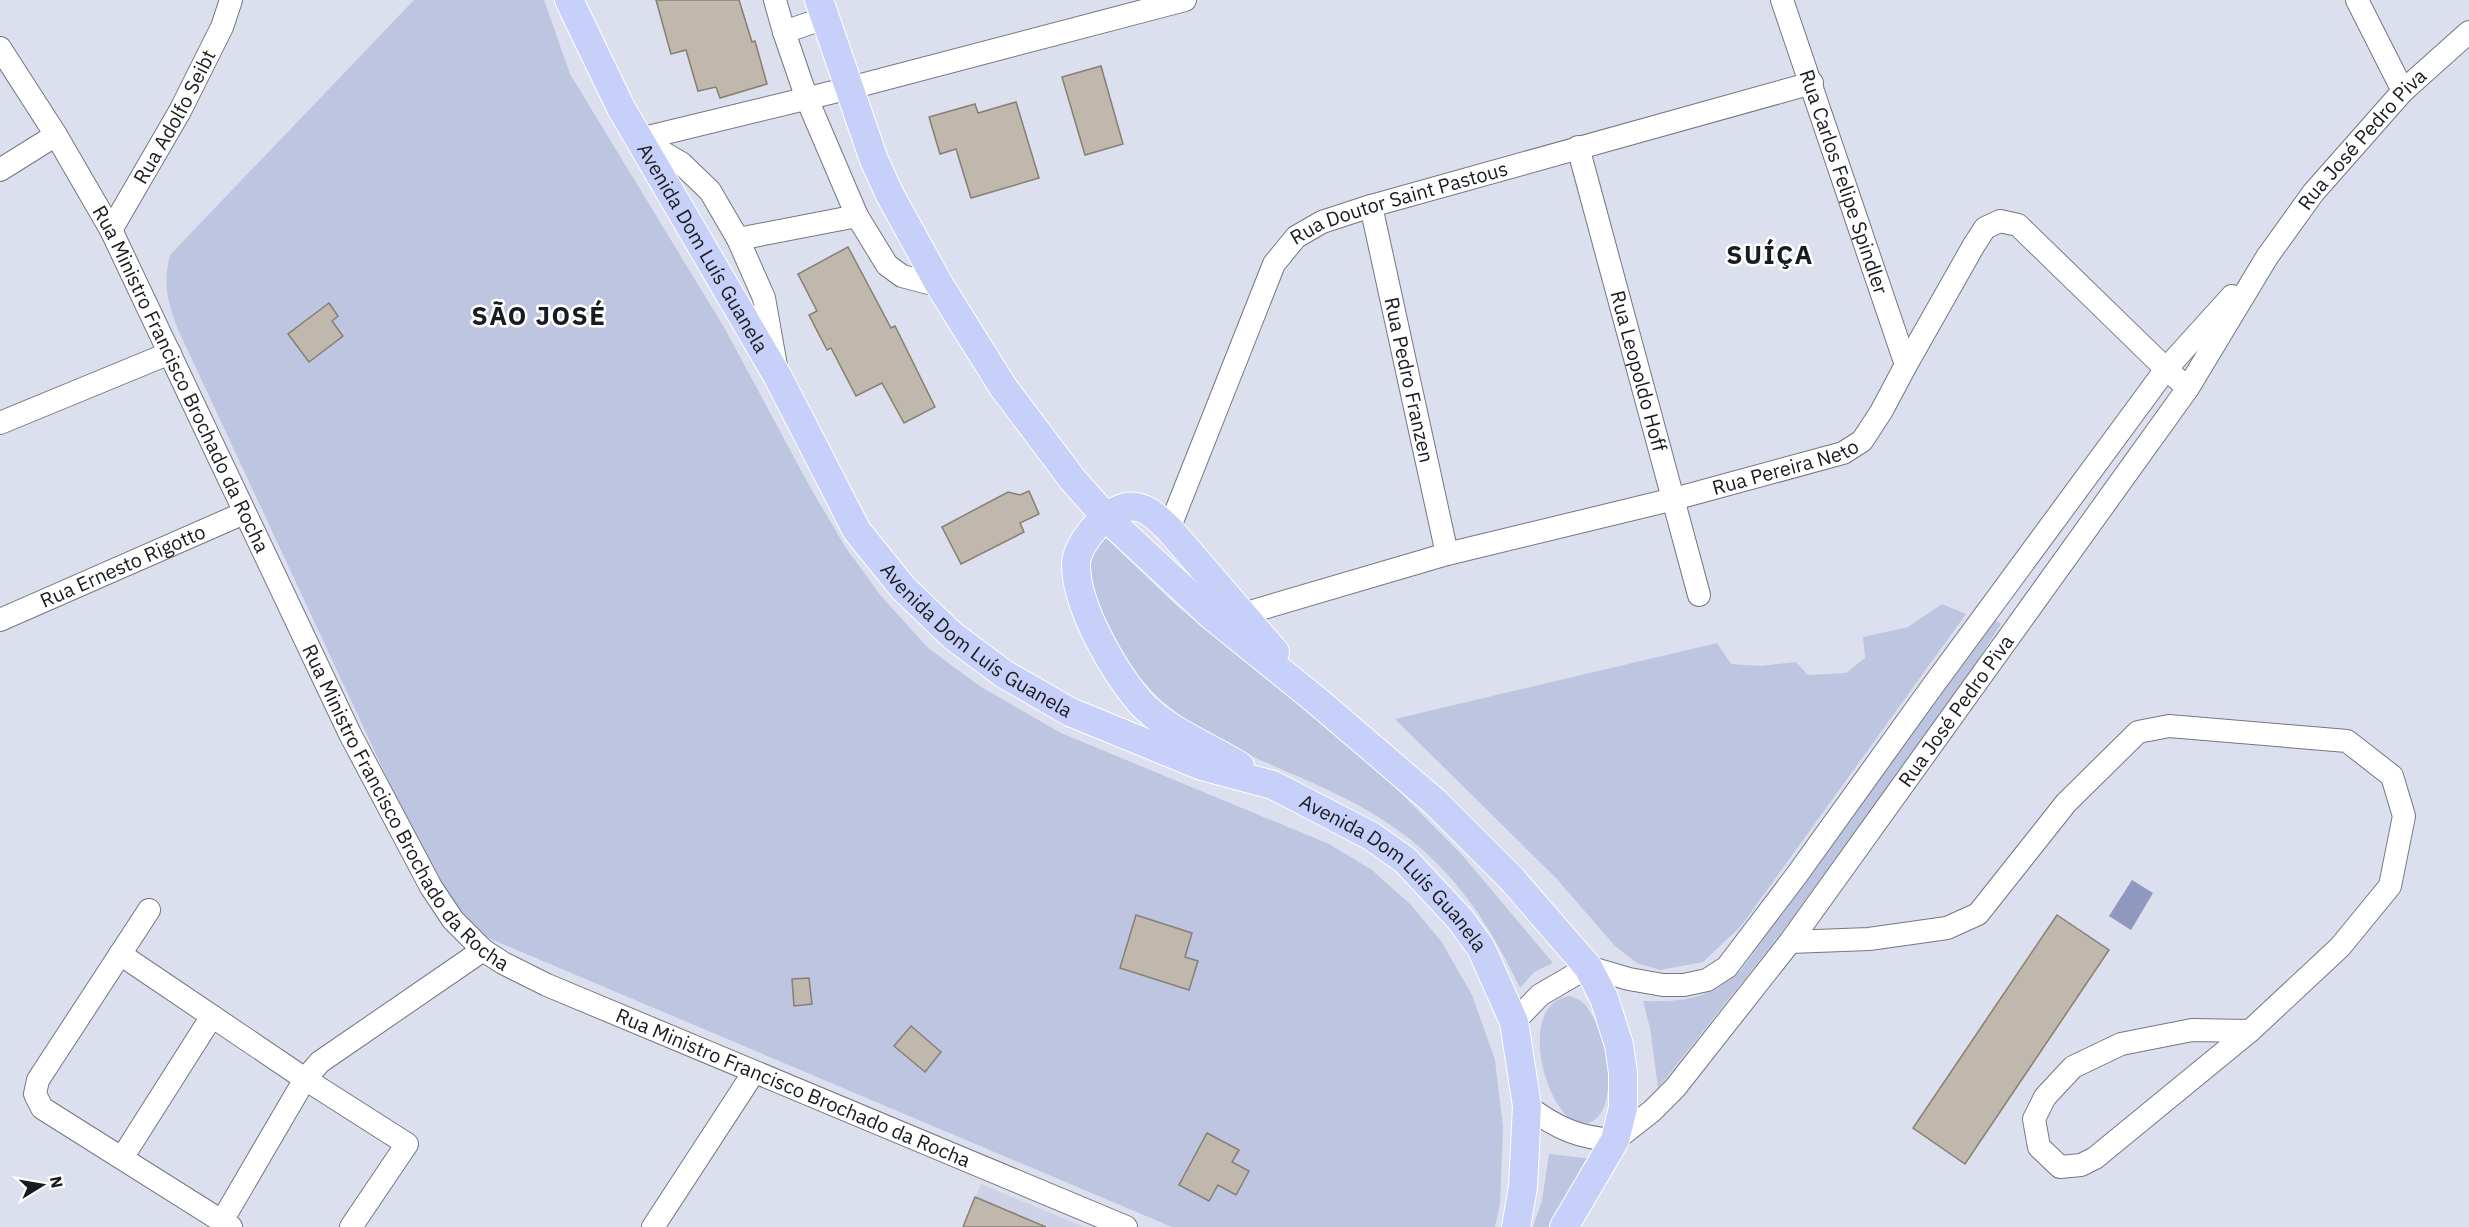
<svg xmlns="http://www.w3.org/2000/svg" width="2469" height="1227" font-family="'IBM Plex Sans',sans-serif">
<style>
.built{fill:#cdd2e6}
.green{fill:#bec5e1}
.water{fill:#8f98bf}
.building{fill:#c0b8ac;stroke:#867f74;stroke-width:1.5}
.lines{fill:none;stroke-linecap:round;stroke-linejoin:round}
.minor-casing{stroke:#747783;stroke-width:24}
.major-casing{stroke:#fff;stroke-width:30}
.minor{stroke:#fff;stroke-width:22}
.major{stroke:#c7d0f9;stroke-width:28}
.labels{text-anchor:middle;stroke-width:5;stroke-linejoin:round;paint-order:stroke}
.street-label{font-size:20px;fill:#1a1b20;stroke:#fff}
.district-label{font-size:26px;font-weight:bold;letter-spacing:1.5px;fill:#1a1b20;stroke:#fff}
</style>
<rect width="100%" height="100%" fill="#dcdfed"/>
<path class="built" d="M 981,1184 L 1084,1227 L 964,1227 Z"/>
<path class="green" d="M 414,0 L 544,0 L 570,74 L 725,329 L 811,489 L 846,548 L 881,596 L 928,648 L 981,687 L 1061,733 L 1329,844 L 1372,870 L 1411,905 L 1441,941 L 1472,995 L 1495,1060 L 1503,1127 L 1500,1204 L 1495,1227 L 1172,1227 L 486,937 L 457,918 L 444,900 L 176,325 C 167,298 163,283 170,255 Z
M 1103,535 L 1178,607 L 1284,692 L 1393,785 L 1463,856 L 1553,963 L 1534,972 L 1520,988 C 1493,931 1461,880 1411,840 C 1303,753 1163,762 1104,616 C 1097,599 1087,577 1090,559 C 1091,551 1099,542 1103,535 Z
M 1942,604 L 1966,614 L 1741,926 L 1703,962 L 1660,970 L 1637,963 L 1615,946 L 1556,878 L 1395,719 L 1717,643 L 1731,664 L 1761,666 L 1796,662 L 1808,675 L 1846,673 L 1865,658 L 1863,637 L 1908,627 Z
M 1994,619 L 2001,624 L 1962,685 L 1782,932 L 1658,1088 L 1650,1028 L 1643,1001 C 1685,1002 1710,999 1742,969 Z
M 1570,996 C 1574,998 1579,999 1582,1002 C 1604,1021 1618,1091 1600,1114 C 1561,1165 1504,1004 1570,996 Z
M 1549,1154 L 1593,1159 L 1551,1227 L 1533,1227 L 1542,1201 Z"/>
<path class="water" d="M 2132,880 L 2153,893 L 2131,930 L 2109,916 Z"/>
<path class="building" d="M 656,0 L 739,0 L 752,42 L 755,41 L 767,84 L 720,98 L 716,87 L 698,91 L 686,50 L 671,54 Z
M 1101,66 L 1123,144 L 1085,155 L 1062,77 Z
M 1016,102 L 1039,178 L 971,198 L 956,149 L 940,154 L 929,117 L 975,104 L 978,113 Z
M 848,247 L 891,328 L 895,326 L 935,407 L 904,423 L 882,383 L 856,396 L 831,348 L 827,350 L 809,315 L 817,311 L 798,274 Z
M 329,303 L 338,316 L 332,321 L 343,336 L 309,362 L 288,334 Z
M 1029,491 L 1039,514 L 1020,523 L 1024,532 L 961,564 L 942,527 L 1008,492 L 1020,495 Z
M 1136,915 L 1192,933 L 1185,957 L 1198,961 L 1189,990 L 1120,968 Z
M 2057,915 L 2109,950 L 1965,1164 L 1913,1128 Z
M 809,978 L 812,1004 L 794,1006 L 792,979 Z
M 911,1026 L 941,1052 L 925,1072 L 894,1046 Z
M 1207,1133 L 1239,1150 L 1232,1162 L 1249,1171 L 1236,1195 L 1218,1185 L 1209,1201 L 1179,1185 Z
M 975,1197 L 1046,1227 L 963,1227 Z"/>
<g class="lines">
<defs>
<g id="minor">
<path d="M 775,0 L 784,32"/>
<path id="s1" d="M 1782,0 L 1906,365"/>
<path d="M 2357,0 L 2403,91"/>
<path d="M 825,18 L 784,32 L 807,99 L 857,216 L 887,265 L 902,276 L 940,286"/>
<path id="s2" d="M 0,48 L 56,135 L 111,230 L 350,734 L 431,887 L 453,920 L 483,950 L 503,963 L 547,985 L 1126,1227"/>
<path d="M 640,139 L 850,88 L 1185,0"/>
<path d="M 640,139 L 681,163 L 710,191 L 738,239 L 764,298 L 776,366"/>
<path id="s3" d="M 1578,147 L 1699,595"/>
<path d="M 0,170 L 56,135"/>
<path id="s4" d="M 1371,206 L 1447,554"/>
<path id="s5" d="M 111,230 L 180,111 L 222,27 L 231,0"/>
<path d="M 738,239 L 857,216"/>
<path d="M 0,423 L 170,353"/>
<path id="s6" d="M 1169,529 L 1274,264 L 1296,237 L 1322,222 L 1371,206 L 1812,83"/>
<path id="s7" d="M 1243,614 L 1447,554 L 1674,499 L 1843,453 L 1862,441 L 1881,412 L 1906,365 L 1974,245 L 1985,228 L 2000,221 L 2018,225 L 2166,369 L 2188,388"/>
<path id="s8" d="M 0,620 L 244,513"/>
<path d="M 149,910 L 38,1080 L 35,1094 L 42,1108 L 231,1227"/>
<path d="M 1790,942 L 1869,939 L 1947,928 L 1978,914 L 2066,803 L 2138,732 L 2169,726 L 2347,741 L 2392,776 L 2404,816 L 2390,886 L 2340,947 L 2250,1031 L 2095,1158 L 2081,1165 L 2060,1167 L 2039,1147 L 2034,1119 L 2045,1097 L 2073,1067 L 2121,1044 L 2192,1030 L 2250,1031"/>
<path d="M 120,954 L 305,1079 L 407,1144 L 351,1227"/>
<path d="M 1514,1022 L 1540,995 L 1588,967 L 1629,979 L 1663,985 L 1684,985 L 1707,980 L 1727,967 L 1796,876 L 1929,691 L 2166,369 L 2232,296"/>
<path id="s9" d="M 1527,1106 C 1557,1128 1578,1138 1615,1140 L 1652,1111 L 1675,1088 L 1790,942 L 2188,388 L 2267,257 L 2313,193 L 2403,91 L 2469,32"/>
<path d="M 122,1158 L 212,1016"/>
<path d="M 222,1221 L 305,1079 L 320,1062 L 483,950"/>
<path d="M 653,1227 L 754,1072"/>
</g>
<g id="major">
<path id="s10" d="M 569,0 L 621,108 L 778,377 L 857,531 L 903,588 L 953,636 L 1004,674 L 1070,712 L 1202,766 L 1273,785 L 1371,836 L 1405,860 L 1460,919 L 1481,948 L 1514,1022 L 1527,1106 L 1523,1187 L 1516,1227"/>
<path d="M 819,0 L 874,160 L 890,195 L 940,286 L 1003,387 L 1073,480 L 1106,517 L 1211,615 L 1316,700 L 1435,802 L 1511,878 L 1588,967 L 1604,998 L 1619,1045 L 1623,1073 L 1623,1108 L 1615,1140 L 1564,1227"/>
<path d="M 1240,766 C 1209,747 1164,729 1140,702 C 1113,670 1077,608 1076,566 C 1075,543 1111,502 1136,507 C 1150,509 1159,520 1169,529 L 1275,652"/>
</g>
</defs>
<use href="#minor" class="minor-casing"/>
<use href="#major" class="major-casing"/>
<use href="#minor" class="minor"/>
<use href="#major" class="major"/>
</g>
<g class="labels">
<g class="street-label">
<text dy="7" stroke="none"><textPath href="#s5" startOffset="130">Rua Adolfo Seibt</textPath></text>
<text dy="7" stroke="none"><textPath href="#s9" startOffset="1348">Rua José Pedro Piva</textPath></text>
<text dy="7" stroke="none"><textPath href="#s1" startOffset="192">Rua Carlos Felipe Spindler</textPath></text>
<text dy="7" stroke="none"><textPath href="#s6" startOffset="429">Rua Doutor Saint Pastous</textPath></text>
<text dy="7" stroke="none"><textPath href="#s10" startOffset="282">Avenida Dom Luís Guanela</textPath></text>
<text dy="7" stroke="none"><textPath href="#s3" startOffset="232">Rua Leopoldo Hoff</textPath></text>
<text dy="7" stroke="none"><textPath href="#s2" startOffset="378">Rua Ministro Francisco Brochado da Rocha</textPath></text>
<text dy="7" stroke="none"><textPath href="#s4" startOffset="178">Rua Pedro Franzen</textPath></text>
<text dy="7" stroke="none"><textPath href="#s7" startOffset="562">Rua Pereira Neto</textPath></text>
<text dy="7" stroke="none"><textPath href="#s8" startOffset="134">Rua Ernesto Rigotto</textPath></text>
<text dy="7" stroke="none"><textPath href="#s10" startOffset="768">Avenida Dom Luís Guanela</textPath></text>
<text dy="7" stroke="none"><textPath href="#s9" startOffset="646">Rua José Pedro Piva</textPath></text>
<text dy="7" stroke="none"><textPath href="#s2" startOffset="864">Rua Ministro Francisco Brochado da Rocha</textPath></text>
<text dy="7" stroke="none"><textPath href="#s10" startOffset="1254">Avenida Dom Luís Guanela</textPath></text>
<text dy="7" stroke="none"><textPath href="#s2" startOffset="1366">Rua Ministro Francisco Brochado da Rocha</textPath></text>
</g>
<g class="district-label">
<text x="1770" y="264">SUÍÇA</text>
<text x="539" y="325">SÃO JOSÉ</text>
</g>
</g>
<g transform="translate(42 1185) rotate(79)" stroke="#ffffff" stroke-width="4.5" paint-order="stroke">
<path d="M0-4.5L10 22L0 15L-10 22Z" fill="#1a1b20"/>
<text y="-9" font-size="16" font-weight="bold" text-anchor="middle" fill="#1a1b20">N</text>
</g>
</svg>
